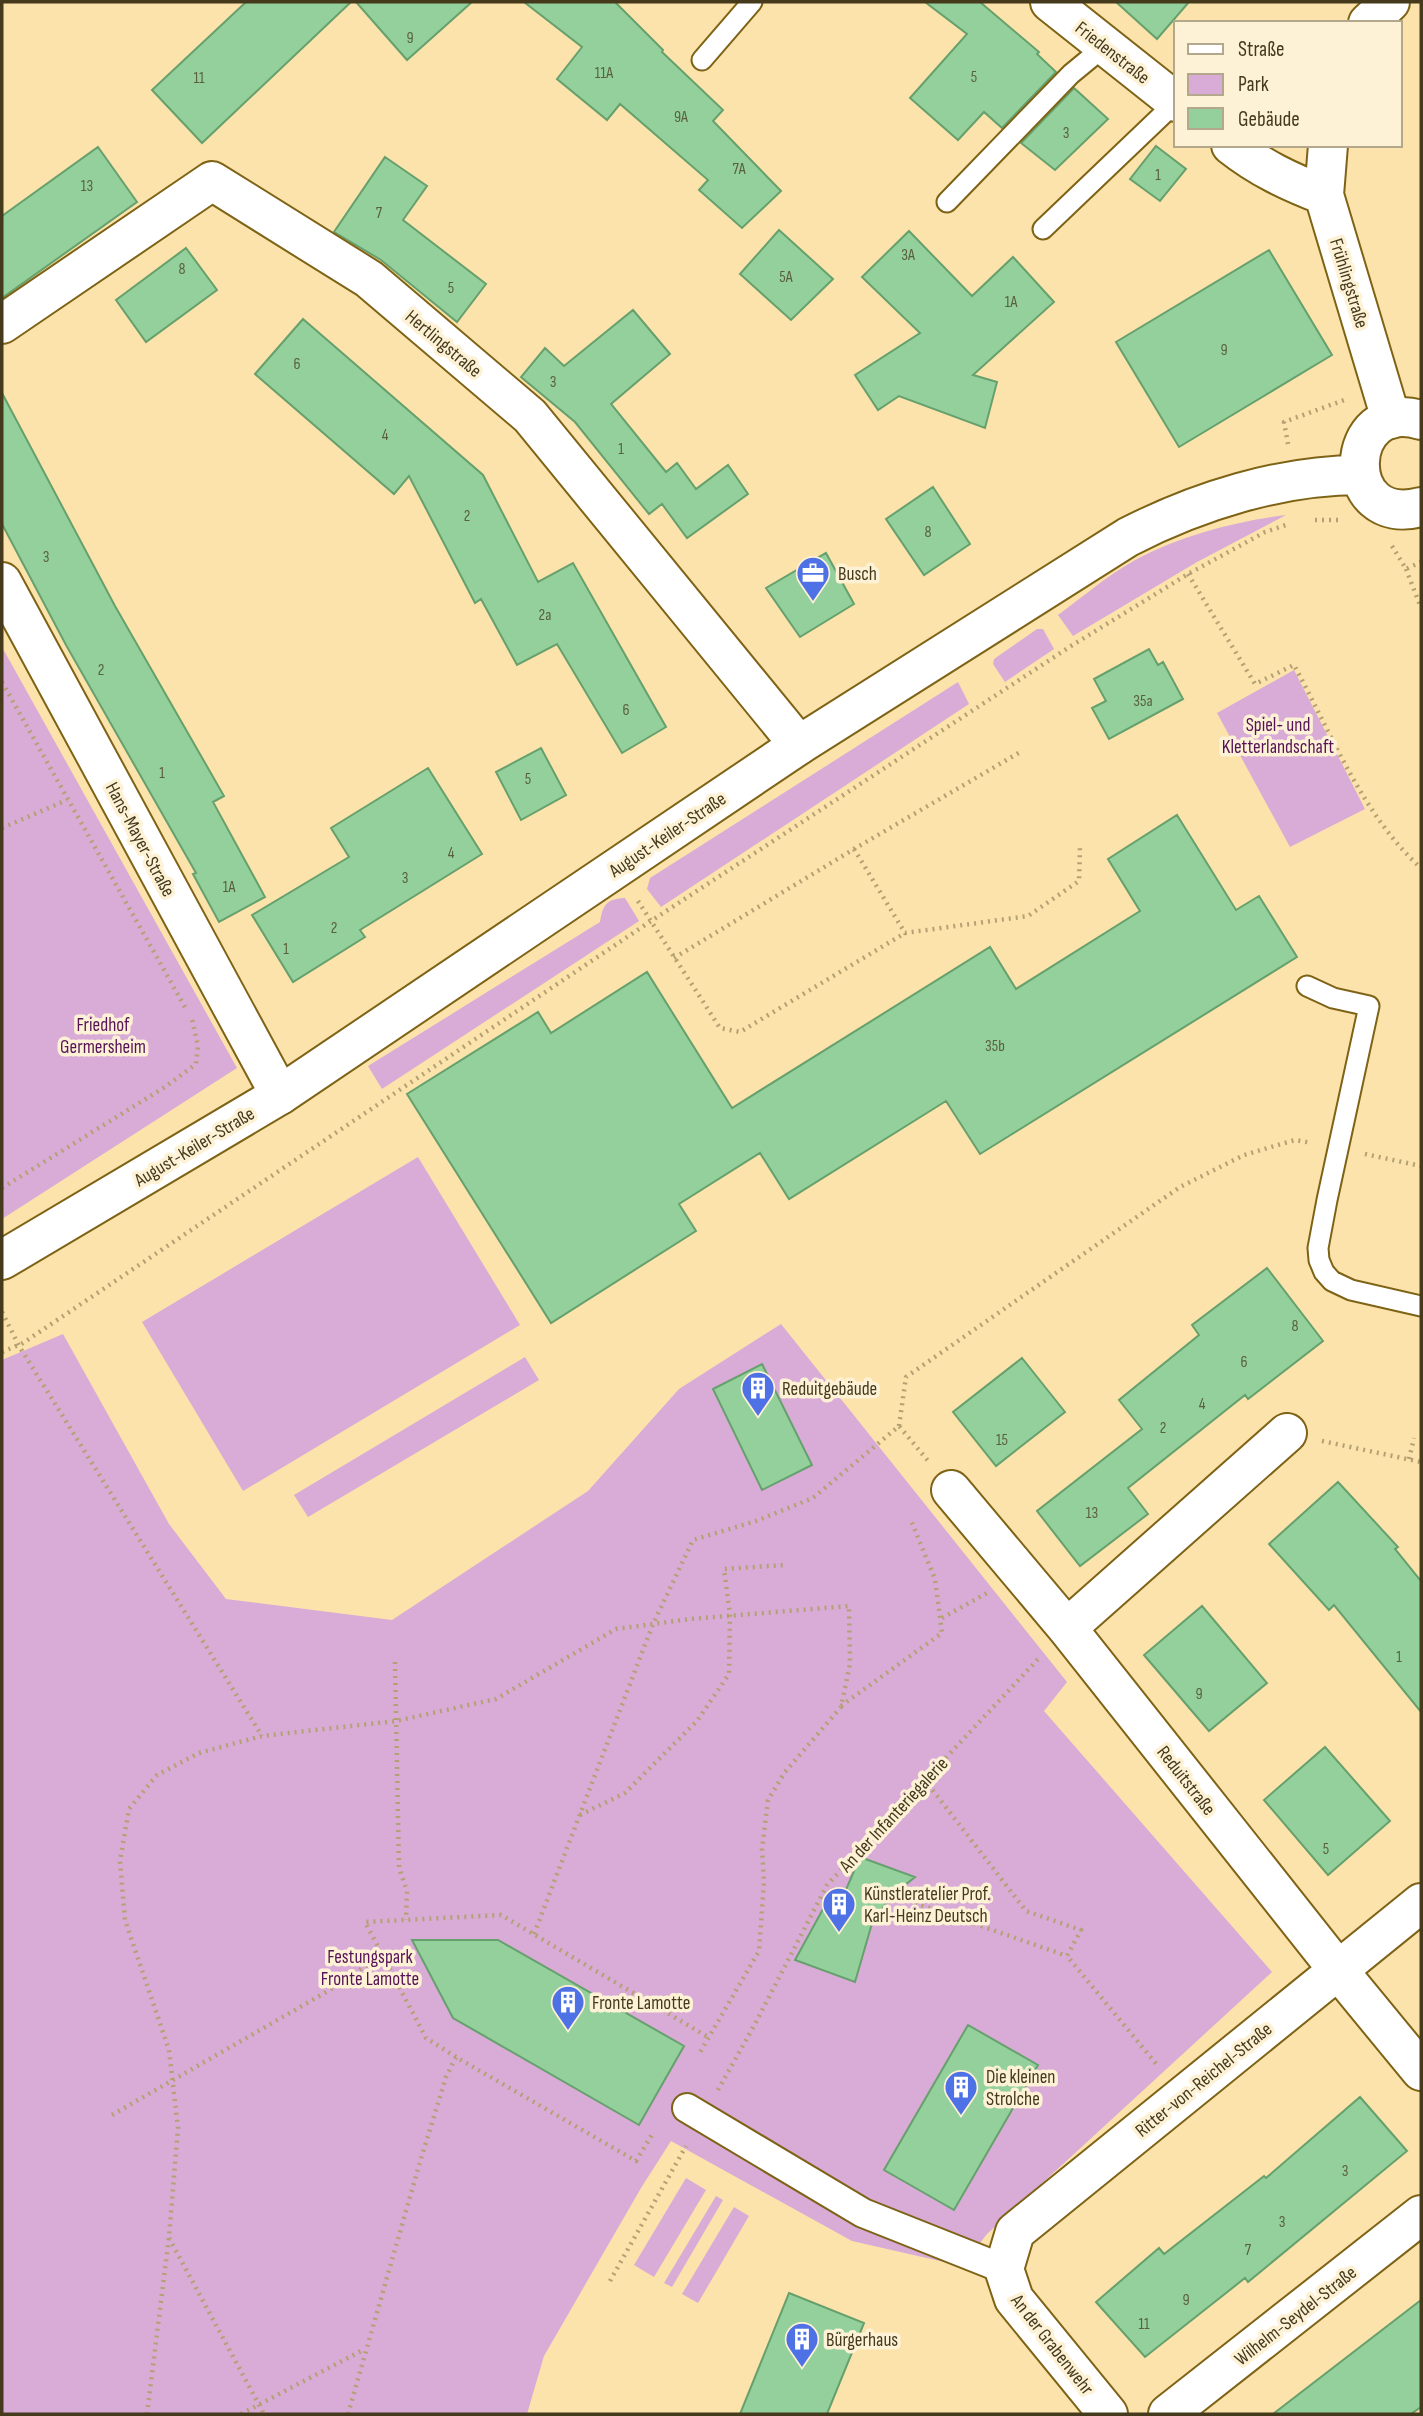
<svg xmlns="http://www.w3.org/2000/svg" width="1423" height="2416" font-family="'Sofia Sans Condensed',sans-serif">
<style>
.green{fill:#d9abd7}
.building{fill:#94d09b;stroke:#66a06d;stroke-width:2}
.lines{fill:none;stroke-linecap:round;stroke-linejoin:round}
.service-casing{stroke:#7e6316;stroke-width:23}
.pedestrian-casing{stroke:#7e6316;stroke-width:32}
.minor-casing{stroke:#7e6316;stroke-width:42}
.tertiary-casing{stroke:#7e6316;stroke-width:42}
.path{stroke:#b4a173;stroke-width:4.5;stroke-dasharray:2 5;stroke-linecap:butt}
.service{stroke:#fff;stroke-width:19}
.pedestrian{stroke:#fff;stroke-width:28}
.minor{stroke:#fff;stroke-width:38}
.tertiary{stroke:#fff;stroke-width:38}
.labels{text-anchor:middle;stroke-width:7;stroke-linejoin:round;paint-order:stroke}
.number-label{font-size:16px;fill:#5a603c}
.street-label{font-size:19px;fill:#463a1c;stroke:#fef2d6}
.poi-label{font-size:19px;fill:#463a1c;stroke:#fef2d6;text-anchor:start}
.park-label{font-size:19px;fill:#561357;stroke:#fef2d6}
</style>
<rect width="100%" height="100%" fill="#fce3ab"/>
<path class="green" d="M 1286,515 L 1197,562 L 1073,636 L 1058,615 C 1084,596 1109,574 1137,559 C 1182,535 1237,521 1286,515 Z
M 1037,629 L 1043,629 L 1054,649 L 1005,682 L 993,664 L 994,659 Z
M 2,647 L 237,1068 L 2,1219 Z
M 1294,670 L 1365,809 L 1290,847 L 1217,713 Z
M 958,682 L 969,704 L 661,907 L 647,889 L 650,878 Z
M 625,898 L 639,921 L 382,1089 L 368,1066 L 600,922 C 603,905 606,899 625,898 Z
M 418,1157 L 520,1325 L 243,1491 L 142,1322 Z
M 781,1324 L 1067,1682 L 1044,1711 L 1272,1972 L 987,2234 L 962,2266 L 852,2241 L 671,2141 L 641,2188 L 544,2356 L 527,2414 L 2,2414 L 2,1360 L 63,1334 L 169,1524 L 226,1599 L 392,1620 L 588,1491 L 679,1389 Z
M 525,1357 L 539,1380 L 308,1517 L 294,1495 Z
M 686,2178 L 706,2190 L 654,2277 L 634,2265 Z
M 716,2196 L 723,2200 L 672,2287 L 664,2283 Z
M 734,2207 L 749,2216 L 698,2303 L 682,2294 Z"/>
<path class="building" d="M 246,2 L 351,2 L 202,143 L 152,90 Z
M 356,2 L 472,2 L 407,60 Z
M 524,2 L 615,2 L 663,50 L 662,52 L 723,110 L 713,121 L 781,191 L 742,228 L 699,190 L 708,180 L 620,104 L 607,120 L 557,79 L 582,47 Z
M 925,2 L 980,2 L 1039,52 L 1037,54 L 1056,72 L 1002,128 L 984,112 L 958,140 L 910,98 L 967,34 Z
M 1116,2 L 1189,2 L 1157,39 Z
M 1074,88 L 1108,119 L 1055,170 L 1021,143 Z
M 1156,146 L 1186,169 L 1160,201 L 1130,179 Z
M 98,147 L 137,202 L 2,298 L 2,216 Z
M 385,157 L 427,186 L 403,220 L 486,284 L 457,322 L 381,260 L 334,232 Z
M 779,230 L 833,279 L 791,320 L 740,274 Z
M 909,231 L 972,296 L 1013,257 L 1054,302 L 973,375 L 997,382 L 985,428 L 899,396 L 878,410 L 855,375 L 920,333 L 862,277 Z
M 186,248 L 217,290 L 146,342 L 116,300 Z
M 1269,250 L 1332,355 L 1179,447 L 1116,342 Z
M 633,310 L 670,354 L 611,404 L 666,472 L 677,463 L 696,489 L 728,465 L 748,494 L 687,538 L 662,504 L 649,514 L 575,422 L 521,377 L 545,348 L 564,366 Z
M 303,319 L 483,475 L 538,582 L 573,563 L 666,727 L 622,753 L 557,644 L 517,665 L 481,599 L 475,603 L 409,476 L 394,494 L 255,374 Z
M 2,393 L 115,606 L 224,796 L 213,802 L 265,897 L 219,922 L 193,874 L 196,873 L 66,645 L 2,524 Z
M 933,487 L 970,544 L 924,575 L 886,519 Z
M 826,553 L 854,604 L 800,637 L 766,588 Z
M 1149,649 L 1158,665 L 1163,662 L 1183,699 L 1109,739 L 1092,708 L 1106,701 L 1094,679 Z
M 541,748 L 566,795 L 521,820 L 496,772 Z
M 428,768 L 482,854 L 360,930 L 365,937 L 293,982 L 252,915 L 349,857 L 331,828 Z
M 1177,815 L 1236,910 L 1259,896 L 1297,957 L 980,1154 L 946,1101 L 789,1199 L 760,1153 L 679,1204 L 696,1231 L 551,1323 L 407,1094 L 538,1012 L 551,1033 L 647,972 L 732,1108 L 990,947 L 1016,989 L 1140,911 L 1108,859 Z
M 1267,1268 L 1323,1341 L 1248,1399 L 1245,1395 L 1128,1488 L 1148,1514 L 1080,1566 L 1037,1511 L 1142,1429 L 1119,1400 L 1199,1335 L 1192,1325 Z
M 1022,1358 L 1065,1412 L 996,1466 L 953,1412 Z
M 762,1364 L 812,1465 L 762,1490 L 713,1389 Z
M 1338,1482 L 1398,1547 L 1395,1549 L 1421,1581 L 1421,1712 L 1334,1605 L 1329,1610 L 1269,1544 Z
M 1202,1606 L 1267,1683 L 1209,1731 L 1144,1655 Z
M 1325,1747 L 1390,1821 L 1328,1875 L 1264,1800 Z
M 860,1857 L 915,1877 L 894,1894 L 873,1920 L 855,1982 L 795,1960 L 834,1889 L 845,1892 Z
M 412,1940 L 498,1940 L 684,2046 L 639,2125 L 453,2018 Z
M 968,2025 L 1038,2065 L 954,2210 L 884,2170 Z
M 1360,2097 L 1407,2151 L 1248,2282 L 1245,2278 L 1145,2357 L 1096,2302 L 1159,2248 L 1164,2254 L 1264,2176 L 1266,2178 Z
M 789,2293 L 864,2323 L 827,2414 L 740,2414 Z
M 1421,2300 L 1421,2407 L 1411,2414 L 1273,2414 Z"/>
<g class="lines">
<defs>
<path id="service" d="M 702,60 L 752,2
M 947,202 L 1071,74 L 1105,46
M 1043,229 L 1176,102
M 1307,986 L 1333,998 L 1369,1006 L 1327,1200 L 1318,1248 L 1319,1260 L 1324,1272 L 1332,1281 L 1351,1290 L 1421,1306"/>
<path id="pedestrian" d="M 687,2108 L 863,2213 L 1004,2269"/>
<path id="minor" d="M 1050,2 L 1176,102
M 1368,23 L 1390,2
M 1231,145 C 1260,168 1290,182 1324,195
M 1328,145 L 1324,195 L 1391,419
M 2,324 L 212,181 L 369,279 L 530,416 L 799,745
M 2,582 L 280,1095
M 951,1490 L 1067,1628 L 1338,1970 L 1421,2071
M 1067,1628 L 1287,1433
M 1108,2414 L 1014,2299 L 1004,2269 L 1015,2232 L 1421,1903
M 1168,2414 L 1421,2215"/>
<path id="tertiary" d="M 1421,420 C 1342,396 1337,529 1421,507
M 2,1260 L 280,1095 L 799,745 L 1128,537 C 1198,501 1281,475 1360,475"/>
</defs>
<use href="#service" class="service-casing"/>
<use href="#pedestrian" class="pedestrian-casing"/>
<use href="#minor" class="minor-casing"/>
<use href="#tertiary" class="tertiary-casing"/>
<path class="path" d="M 1288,444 L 1284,422 L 1347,399
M 1315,520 L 1341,520
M 1392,546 L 1406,569 L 1421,562
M 1406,569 L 1421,608
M 1188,574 L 1255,684 L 1294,665 C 1331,733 1363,816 1421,868
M 2,682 L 186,1009
M 2,828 L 67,800
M 854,849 L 905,933 L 1028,916 L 1079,881 L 1080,846
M 638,901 L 720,1028 L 740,1032 L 905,933
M 674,958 L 854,849 L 1022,751
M 1365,1154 L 1421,1166
M 2,1188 L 165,1087 L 196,1064 L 198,1046 L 192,1019
M 2,1312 L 19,1346 L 262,1736
M 2,1352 L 23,1343 L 651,921 L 1071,646 L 1188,574 L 1265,532 L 1289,524
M 899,1426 L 906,1377 L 1180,1187 L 1244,1155 L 1295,1140 L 1312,1143
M 1322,1441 L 1421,1462
M 1409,1459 L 1414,1438
M 942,1618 L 987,1593
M 395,1662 L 399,1868 L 407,1891 L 406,1920
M 841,1706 L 942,1633 L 935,1579 L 910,1518
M 924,1779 L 1026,1911 L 1081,1930 L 1067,1956 L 1158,2066
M 580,1815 L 625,1793 L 697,1721 L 729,1674 L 730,1615 L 724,1569 L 786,1565
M 895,1896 L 1067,1956
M 534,1934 L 653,1624 L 693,1540 L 756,1521 L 813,1498 L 899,1426 L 929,1462
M 456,2057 L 426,2038 L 365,1922 L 501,1915 L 708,2037
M 718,2090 L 755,2024 L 827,1885 L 1040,1657
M 112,2115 L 328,1991 L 364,1967 L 383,1957
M 169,2238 L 264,2414
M 610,2281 L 686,2146
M 147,2414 L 169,2237 L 178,2128 L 169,2050 L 125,1920 L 120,1861 L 129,1809 L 157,1775 L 199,1753 L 262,1736 L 396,1721 L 496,1699 L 616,1629 L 690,1619 L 849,1606 L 850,1664 L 841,1707 L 785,1772 L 768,1800 L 762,1849 L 764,1882 L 759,1951 L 699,2054
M 241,2414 L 365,2349
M 348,2414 L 420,2162 L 446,2077 L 456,2057 L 636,2161 L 653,2133"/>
<use href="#service" class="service"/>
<use href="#pedestrian" class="pedestrian"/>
<use href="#minor" class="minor"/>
<use href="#tertiary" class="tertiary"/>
</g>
<defs>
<symbol id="office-pin" viewBox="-11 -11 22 30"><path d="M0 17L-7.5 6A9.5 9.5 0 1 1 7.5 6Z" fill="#4e72e6" stroke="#fef2d6"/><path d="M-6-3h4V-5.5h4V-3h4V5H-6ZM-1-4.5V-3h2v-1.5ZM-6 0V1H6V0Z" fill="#fff"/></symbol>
<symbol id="building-pin" viewBox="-11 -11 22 30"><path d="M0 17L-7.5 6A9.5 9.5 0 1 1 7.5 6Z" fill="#4e72e6" stroke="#fef2d6"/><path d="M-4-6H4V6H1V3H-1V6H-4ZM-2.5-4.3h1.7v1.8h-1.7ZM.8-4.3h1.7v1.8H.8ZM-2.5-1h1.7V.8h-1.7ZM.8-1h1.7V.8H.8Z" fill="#fff"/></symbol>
</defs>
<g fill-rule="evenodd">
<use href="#office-pin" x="794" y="554" width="38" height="52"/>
<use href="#building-pin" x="739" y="1369" width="38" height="52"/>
<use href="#building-pin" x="820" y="1885" width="38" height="52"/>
<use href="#building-pin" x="549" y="1983" width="38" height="52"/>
<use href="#building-pin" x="942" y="2068" width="38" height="52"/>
<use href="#building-pin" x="783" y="2320" width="38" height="52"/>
</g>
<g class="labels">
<g class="number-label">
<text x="410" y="43">9</text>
<text x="604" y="78">11A</text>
<text x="974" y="82">5</text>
<text x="199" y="83">11</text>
<text x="681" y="122">9A</text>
<text x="1066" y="138">3</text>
<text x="739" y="174">7A</text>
<text x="1158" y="180">1</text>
<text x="87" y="191">13</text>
<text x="379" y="218">7</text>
<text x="908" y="260">3A</text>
<text x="182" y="274">8</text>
<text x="786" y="282">5A</text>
<text x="451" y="293">5</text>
<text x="1011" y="307">1A</text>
<text x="1224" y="355">9</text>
<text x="297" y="369">6</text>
<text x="553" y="387">3</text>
<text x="385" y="440">4</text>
<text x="621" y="454">1</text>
<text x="467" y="521">2</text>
<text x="928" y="537">8</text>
<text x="46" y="562">3</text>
<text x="545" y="620">2a</text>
<text x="101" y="675">2</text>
<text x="1143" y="706">35a</text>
<text x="626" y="715">6</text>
<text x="162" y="778">1</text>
<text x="528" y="784">5</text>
<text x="451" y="858">4</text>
<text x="405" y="883">3</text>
<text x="229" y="892">1A</text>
<text x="334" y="933">2</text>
<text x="286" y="954">1</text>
<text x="995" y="1051">35b</text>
<text x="1295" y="1331">8</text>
<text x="1244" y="1367">6</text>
<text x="1202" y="1409">4</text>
<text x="1163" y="1433">2</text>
<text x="1002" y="1445">15</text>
<text x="1092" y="1518">13</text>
<text x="1399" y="1662">1</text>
<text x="1199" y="1699">9</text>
<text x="1326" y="1854">5</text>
<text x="1345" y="2176">3</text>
<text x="1282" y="2227">3</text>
<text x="1248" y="2255">7</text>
<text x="1186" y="2305">9</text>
<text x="1144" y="2329">11</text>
</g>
<g class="street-label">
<text transform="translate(1113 52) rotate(38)" y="7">Friedenstraße</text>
<text transform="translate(1350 283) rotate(73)" y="7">Frühlingstraße</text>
<text transform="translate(444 343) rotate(40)" y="7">Hertlingstraße</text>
<text transform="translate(667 834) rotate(-34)" y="7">August-Keiler-Straße</text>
<text transform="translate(141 839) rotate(62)" y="7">Hans-Mayer-Straße</text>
<text transform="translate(194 1146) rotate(-31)" y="7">August-Keiler-Straße</text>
<text transform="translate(1187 1780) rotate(52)" y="7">Reduitstraße</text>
<text transform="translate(893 1814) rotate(-47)" y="7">An der Infanteriegalerie</text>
<text transform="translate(1203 2079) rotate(-39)" y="7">Ritter-von-Reichel-Straße</text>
<text transform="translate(1295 2315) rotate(-38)" y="7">Wilhelm-Seydel-Straße</text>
<text transform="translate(1053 2344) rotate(52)" y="7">An der Grabenwehr</text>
</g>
<g class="poi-label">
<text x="838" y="580">Busch</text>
<text x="782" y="1395">Reduitgebäude</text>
<text x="864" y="1900">Künstleratelier Prof.<tspan x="864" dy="22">Karl-Heinz Deutsch</tspan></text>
<text x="592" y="2009">Fronte Lamotte</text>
<text x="986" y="2083">Die kleinen<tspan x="986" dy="22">Strolche</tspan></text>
<text x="826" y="2346">Bürgerhaus</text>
</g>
<g class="park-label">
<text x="1278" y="731">Spiel- und<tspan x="1278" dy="22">Kletterlandschaft</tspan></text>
<text x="103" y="1031">Friedhof<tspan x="103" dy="22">Germersheim</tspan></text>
<text x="370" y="1963">Festungspark<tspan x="370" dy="22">Fronte Lamotte</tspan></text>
</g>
</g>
<rect width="1423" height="2416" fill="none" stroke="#463a1c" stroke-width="7"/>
<rect x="1174" y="21" width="228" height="126" fill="#fef2d6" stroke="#b4a88c" stroke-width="2"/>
<rect x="1188" y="44" width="35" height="10" fill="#ffffff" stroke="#b4a88c" stroke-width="2"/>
<text x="1238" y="56" font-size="21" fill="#463a1c">Straße</text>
<rect x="1188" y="74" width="35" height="21" fill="#d9abd7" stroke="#b4a88c" stroke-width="2"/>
<text x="1238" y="91" font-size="21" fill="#463a1c">Park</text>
<rect x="1188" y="108" width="35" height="21" fill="#94d09b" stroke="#b4a88c" stroke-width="2"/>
<text x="1238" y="126" font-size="21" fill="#463a1c">Gebäude</text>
</svg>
